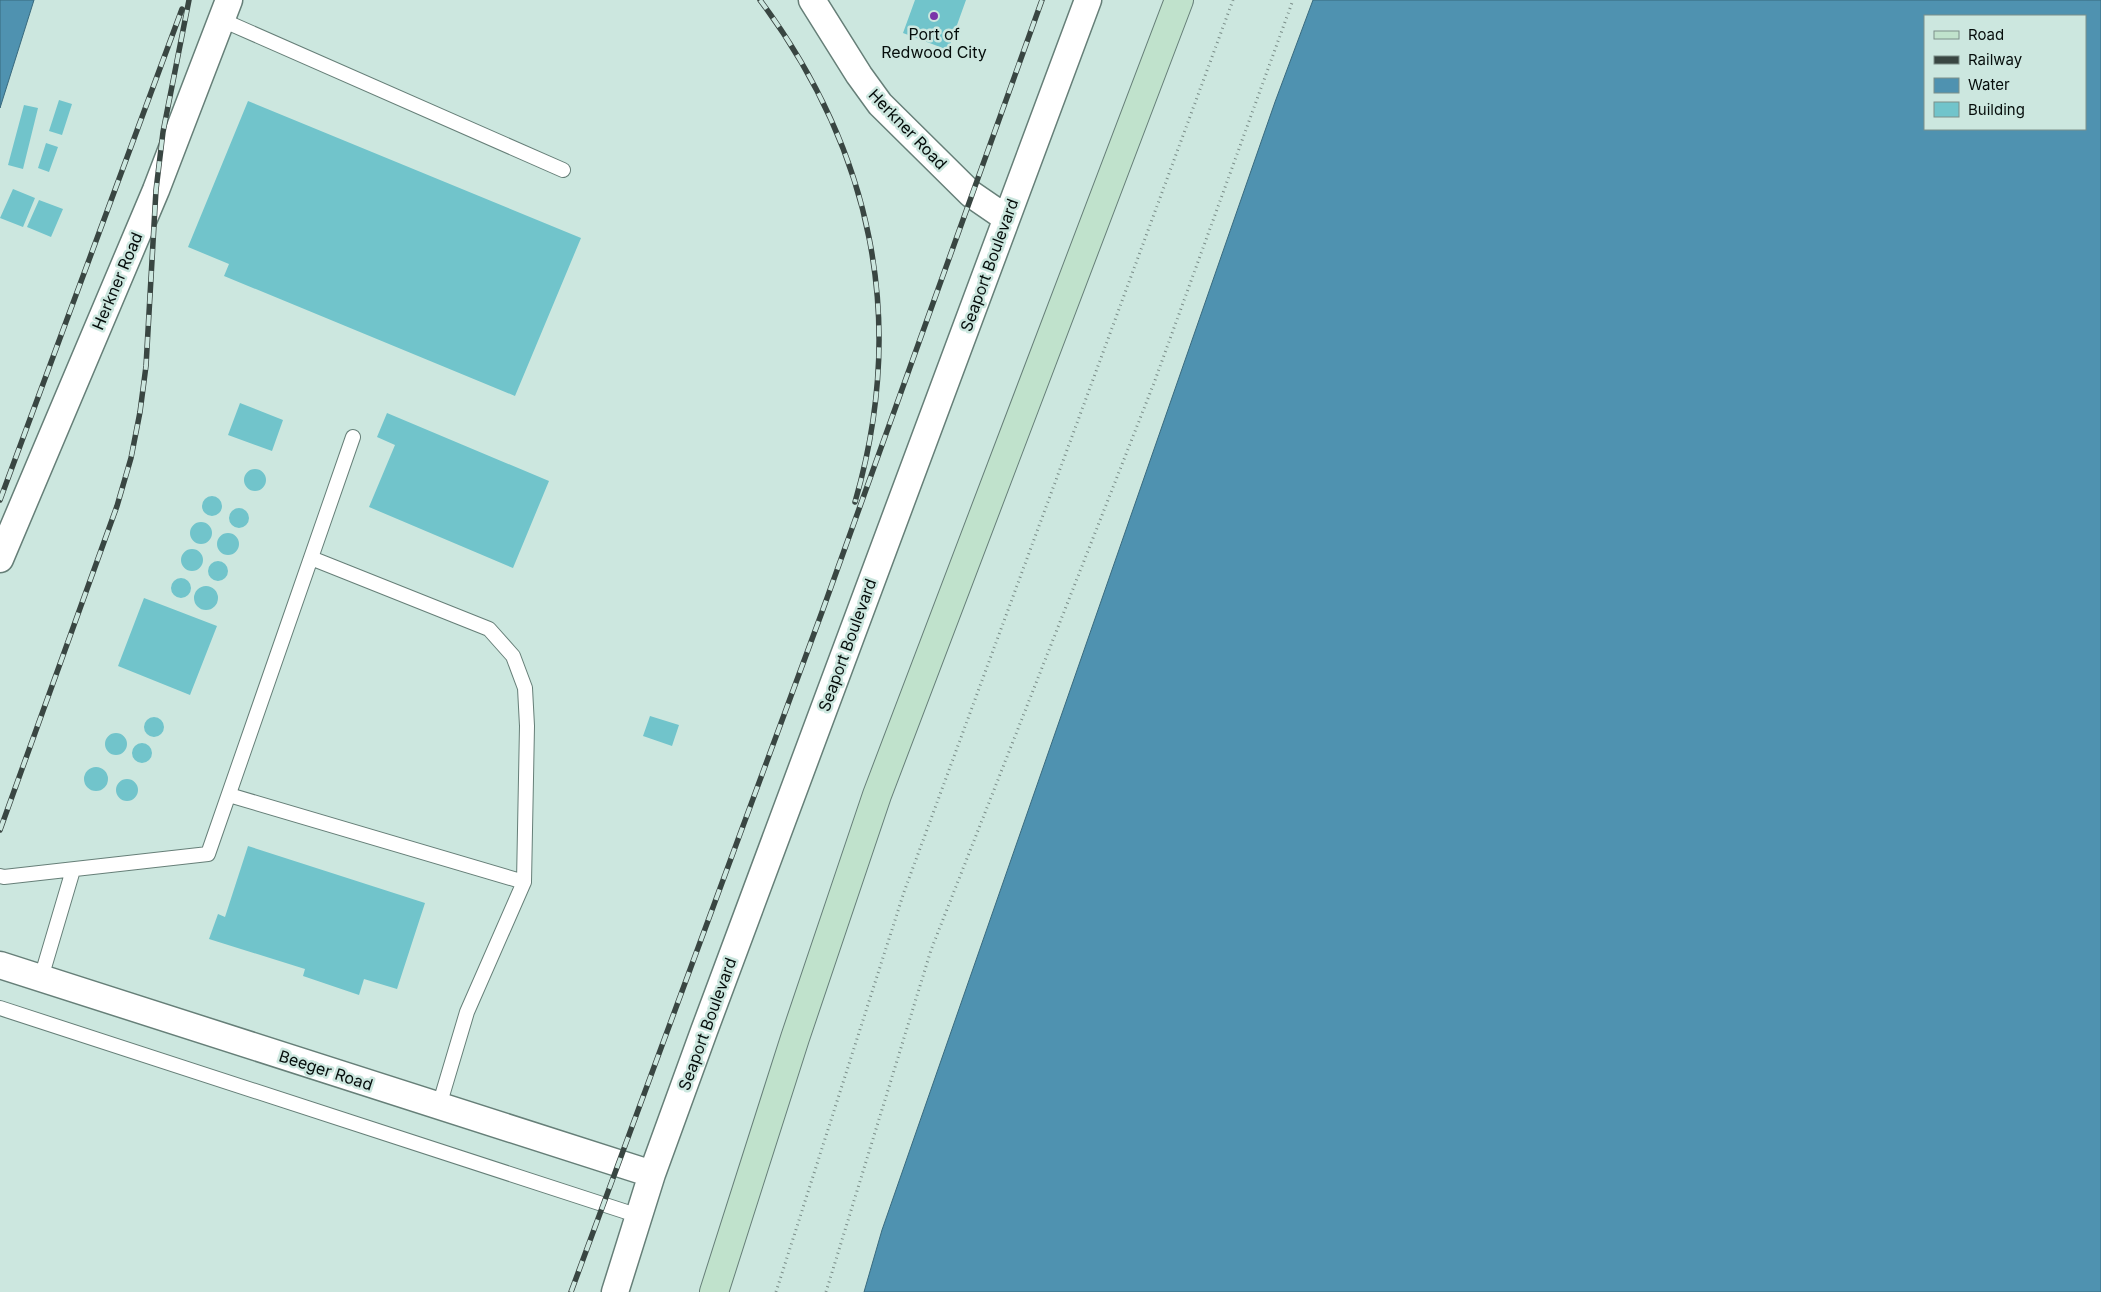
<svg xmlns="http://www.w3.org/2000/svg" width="2101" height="1292" font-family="Inter,sans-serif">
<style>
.water{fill:#4f92b0;stroke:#396a7e;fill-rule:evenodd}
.building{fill:#71c4cb}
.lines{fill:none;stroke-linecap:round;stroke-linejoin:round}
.service-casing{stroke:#667f78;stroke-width:16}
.minor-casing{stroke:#667f78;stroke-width:29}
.secondary-casing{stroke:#667f78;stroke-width:30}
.path{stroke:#7a8d88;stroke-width:3;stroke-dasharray:1 4;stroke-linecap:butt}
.service{stroke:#fff;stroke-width:14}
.minor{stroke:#fff;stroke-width:26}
.secondary{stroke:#c0e2cc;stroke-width:28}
.rail-casing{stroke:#394642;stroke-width:5.5}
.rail{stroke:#cce7df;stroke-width:4;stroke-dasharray:11;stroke-linecap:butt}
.poi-dot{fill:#7a35a9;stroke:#cce7df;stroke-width:2}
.labels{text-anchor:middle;stroke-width:5;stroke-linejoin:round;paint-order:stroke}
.poi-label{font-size:16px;fill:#050d0b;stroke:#cce7df}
.street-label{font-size:16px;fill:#050d0b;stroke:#cce7df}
</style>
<rect width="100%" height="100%" fill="#cce7df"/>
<path class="water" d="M 0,0 L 34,0 L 0,108 Z
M 1313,0 L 2101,0 L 2101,1292 L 864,1292 L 882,1230 L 1275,102 ZM 2085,16 L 2085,129 L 1925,129 L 1925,16 Z"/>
<path class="building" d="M 915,0 L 966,0 L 948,50 L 903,33 Z
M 59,100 L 72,104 L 62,135 L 49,131 Z
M 248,101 L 581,238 L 515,396 L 224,276 L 229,264 L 188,247 Z
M 24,105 L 38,108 L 23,169 L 8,165 Z
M 46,143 L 58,147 L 49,172 L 38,168 Z
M 13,189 L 35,198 L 23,227 L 0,218 Z
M 39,200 L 63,209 L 51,237 L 27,227 Z
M 240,403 L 283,420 L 272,451 L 228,435 Z
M 387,413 L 549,481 L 513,568 L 369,507 L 395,445 L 377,437 Z
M244 480a11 11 0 1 1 22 0a11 11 0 1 1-22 0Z
M202 506a10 10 0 1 1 20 0a10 10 0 1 1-20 0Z
M229 518a10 10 0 1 1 20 0a10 10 0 1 1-20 0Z
M190 533a11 11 0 1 1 22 0a11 11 0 1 1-22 0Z
M217 544a11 11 0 1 1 22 0a11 11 0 1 1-22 0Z
M181 560a11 11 0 1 1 22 0a11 11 0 1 1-22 0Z
M208 571a10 10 0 1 1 20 0a10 10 0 1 1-20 0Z
M171 588a10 10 0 1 1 20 0a10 10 0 1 1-20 0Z
M194 598a12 12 0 1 1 24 0a12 12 0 1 1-24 0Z
M 144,598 L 217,626 L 190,695 L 118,666 Z
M 650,716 L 679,725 L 672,746 L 643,736 Z
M144 727a10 10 0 1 1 20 0a10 10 0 1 1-20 0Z
M105 744a11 11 0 1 1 22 0a11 11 0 1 1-22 0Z
M132 753a10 10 0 1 1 20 0a10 10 0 1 1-20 0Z
M84 779a12 12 0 1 1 24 0a12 12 0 1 1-24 0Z
M116 790a11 11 0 1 1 22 0a11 11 0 1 1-22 0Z
M 248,846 L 425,903 L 397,989 L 364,979 L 359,995 L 303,976 L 305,969 L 209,939 L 218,914 L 225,917 Z"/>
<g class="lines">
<defs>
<path id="service" d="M 222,20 L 563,170
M 311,558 L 489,629 L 513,656 L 525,688 L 527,726 L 524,882
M 229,795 L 524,882 L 467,1012 L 439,1106
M 0,876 L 4,877 L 208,854 L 353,437
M 41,978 L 73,870
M 0,1008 L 639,1216"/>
<path id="minor" d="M 812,0 L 859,75 L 880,104 L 971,194 L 1006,218
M 0,559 L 156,190 L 229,0
M 0,965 L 652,1174
M 615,1292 L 652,1174 L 704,1031 L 1088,0"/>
<path id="secondary" d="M 714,1292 L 795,1038 L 877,795 L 1179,0"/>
</defs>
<use href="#service" class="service-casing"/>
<use href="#minor" class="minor-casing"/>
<use href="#secondary" class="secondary-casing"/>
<path class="path" d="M 776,1292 L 904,892 L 1233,0
M 826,1292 L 931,950 L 1154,383 L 1293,0"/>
<use href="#service" class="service"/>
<use href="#minor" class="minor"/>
<use href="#secondary" class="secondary"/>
<defs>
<path id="rail" d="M 760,0 C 872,151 908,320 855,502
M 0,500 L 182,9
M 0,830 L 117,506 L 131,458 L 140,412 L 146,366 L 156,190 L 163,132 L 189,0
M 571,1292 L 822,612 L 1042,0"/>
</defs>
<use href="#rail" class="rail-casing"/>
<use href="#rail" class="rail"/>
</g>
<circle class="poi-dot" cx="934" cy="16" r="5"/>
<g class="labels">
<g class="poi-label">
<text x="934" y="40">Port of<tspan x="934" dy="18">Redwood City</tspan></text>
</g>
<g class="street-label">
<text transform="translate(908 129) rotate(46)" y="6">Herkner Road</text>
<text transform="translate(989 265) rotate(-70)" y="6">Seaport Boulevard</text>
<text transform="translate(117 281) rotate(-67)" y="6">Herkner Road</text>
<text transform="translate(847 645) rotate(-70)" y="6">Seaport Boulevard</text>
<text transform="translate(707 1024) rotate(-70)" y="6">Seaport Boulevard</text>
<text transform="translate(326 1070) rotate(18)" y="6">Beeger Road</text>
</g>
</g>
<rect x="1924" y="15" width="162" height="115" fill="#cce7df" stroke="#7c908a"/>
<rect x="1934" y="31" width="25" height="8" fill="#c0e2cc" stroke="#7c908a"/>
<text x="1968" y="40" font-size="15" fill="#050d0b">Road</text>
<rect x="1934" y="56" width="25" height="8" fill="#394642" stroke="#7c908a"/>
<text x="1968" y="65" font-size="15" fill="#050d0b">Railway</text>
<rect x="1934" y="78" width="25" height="15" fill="#4f92b0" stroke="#7c908a"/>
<text x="1968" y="90" font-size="15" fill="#050d0b">Water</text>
<rect x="1934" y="102" width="25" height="15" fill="#71c4cb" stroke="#7c908a"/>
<text x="1968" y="115" font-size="15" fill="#050d0b">Building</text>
</svg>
